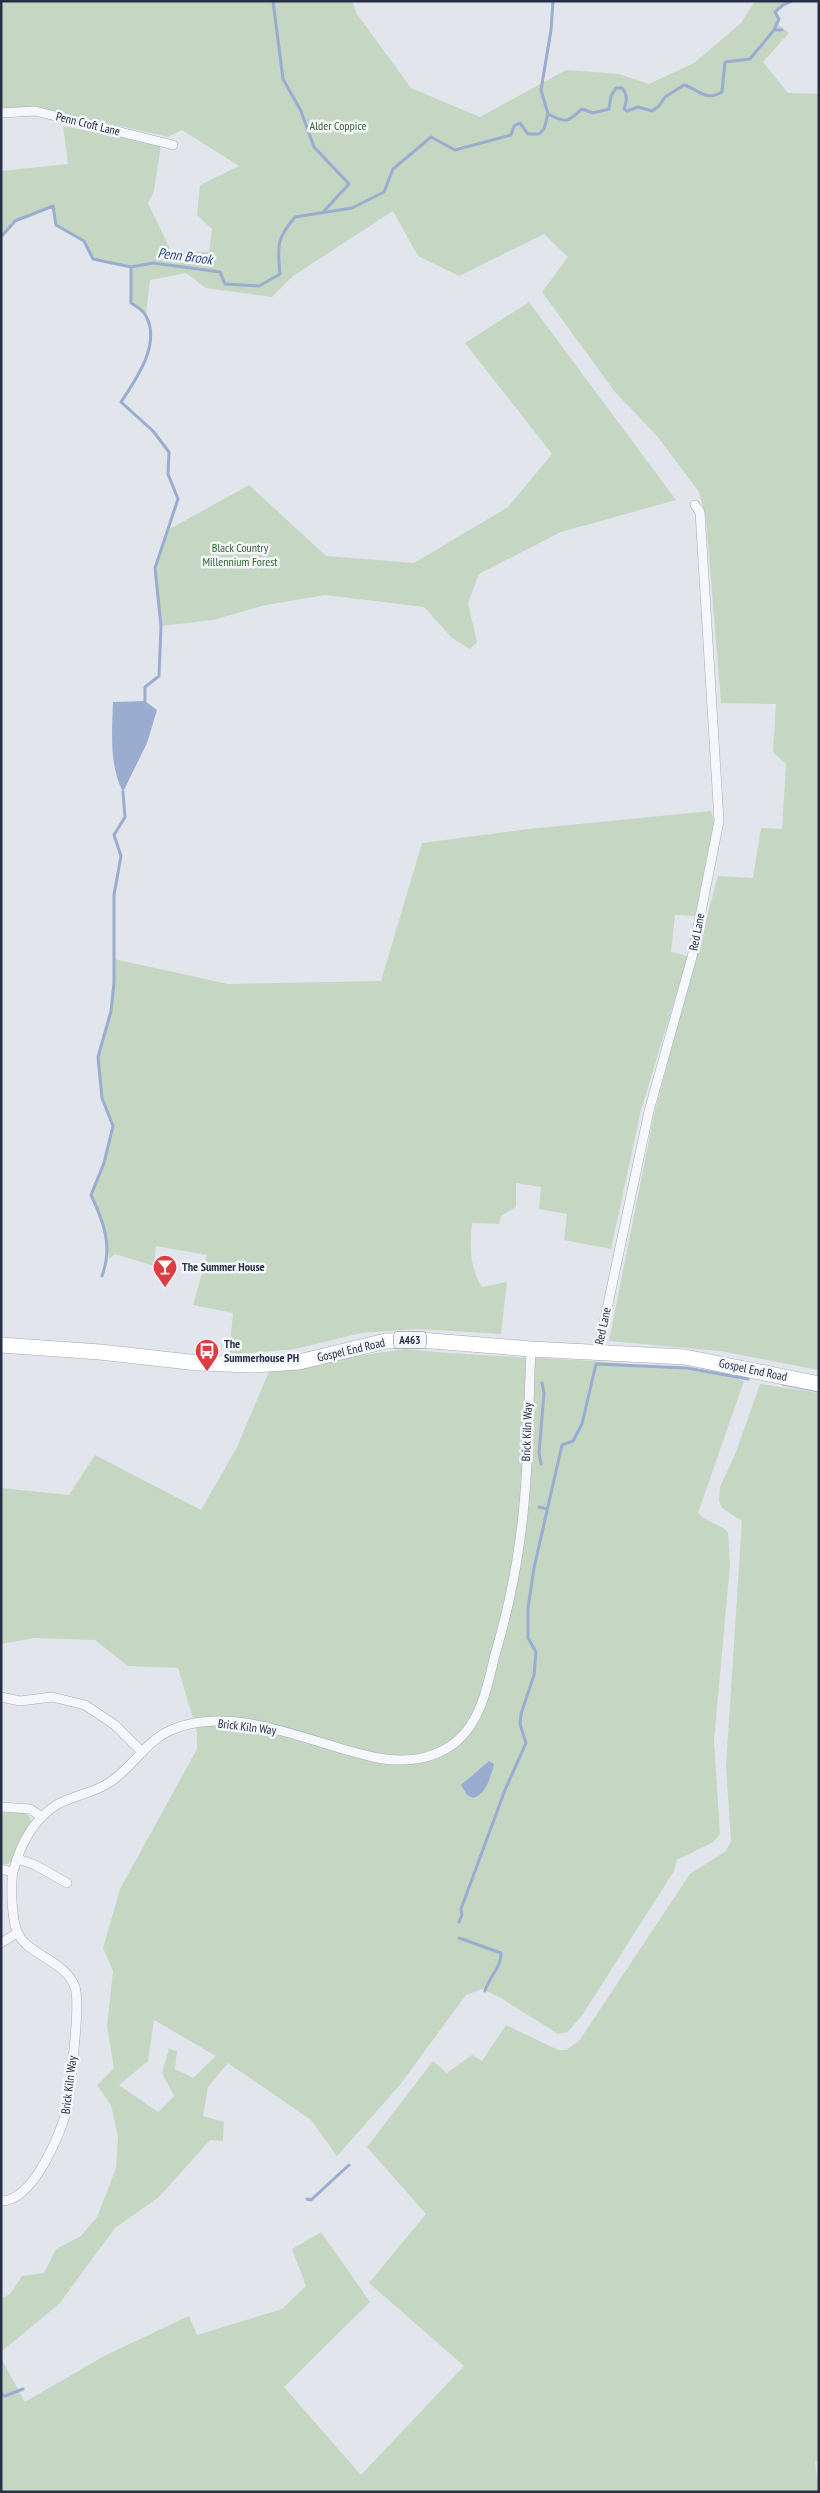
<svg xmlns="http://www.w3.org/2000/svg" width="820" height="2493" font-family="'PT Sans Narrow',sans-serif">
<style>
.green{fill:#c5d7c3;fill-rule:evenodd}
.water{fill:#9aadd0}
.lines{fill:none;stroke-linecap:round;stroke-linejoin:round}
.stream{stroke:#9aadd0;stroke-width:3}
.minor-casing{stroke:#a7abb7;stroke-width:10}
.primary-casing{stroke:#a0a7b9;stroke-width:16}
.minor{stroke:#f6f7fa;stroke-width:9}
.primary{stroke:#fff;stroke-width:15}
.labels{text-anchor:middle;stroke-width:5;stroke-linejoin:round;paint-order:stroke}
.shield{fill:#f3f5f9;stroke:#656b7c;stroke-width:1}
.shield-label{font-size:11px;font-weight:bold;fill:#283047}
.street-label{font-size:12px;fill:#283047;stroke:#f3f5f9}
.park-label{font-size:12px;fill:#376434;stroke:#f3f5f9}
.poi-label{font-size:12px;font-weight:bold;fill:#283047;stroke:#f3f5f9;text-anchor:start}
.water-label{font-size:14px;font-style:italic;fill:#2d487f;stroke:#f3f5f9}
</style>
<rect width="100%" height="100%" fill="#e3e5ec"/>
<path class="green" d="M 1,1 L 352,1 L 357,14 L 411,88 L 480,117 L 566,70 L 619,74 L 649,84 L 694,63 L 741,23 L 755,1 L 792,1 L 783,5 L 777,13 L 778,24 L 789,33 L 763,62 L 788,93 L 819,94 L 819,1370 L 720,1351 L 609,1341 L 655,1110 L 718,876 L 753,878 L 761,828 L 782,829 L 786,764 L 773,752 L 776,704 L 721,703 L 706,518 L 699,492 L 657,436 L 615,392 L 542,292 L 568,257 L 544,234 L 459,276 L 418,256 L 393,211 L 293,276 L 272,297 L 206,288 L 186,273 L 150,280 L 146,314 L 131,303 L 131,267 L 93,259 L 84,241 L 56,225 L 52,206 L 15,221 L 1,237 L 1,171 L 68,164 L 63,126 L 161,145 L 154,191 L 148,203 L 171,251 L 209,252 L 212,229 L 197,215 L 200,185 L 239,166 L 182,130 L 168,137 L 40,108 L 1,109 Z
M 529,302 L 676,500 L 561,532 L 479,574 L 468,603 L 477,642 L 470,649 L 452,638 L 424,607 L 325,595 L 266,605 L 213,620 L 161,626 L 155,568 L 166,531 L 249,485 L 326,556 L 414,563 L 508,507 L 552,454 L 465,343 Z
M 711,811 L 714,822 L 695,916 L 675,915 L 671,952 L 688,956 L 641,1110 L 611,1249 L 564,1240 L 567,1214 L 539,1209 L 541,1187 L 516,1183 L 516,1207 L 501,1216 L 499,1224 L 472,1223 C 470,1247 469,1266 482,1287 L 507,1282 L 501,1334 L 418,1329 L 361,1333 L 295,1349 L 229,1355 L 233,1313 L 193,1305 L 207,1255 L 156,1246 L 154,1266 L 115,1254 L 109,1259 L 103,1219 L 91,1195 L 104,1163 L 112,1126 L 102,1098 L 98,1057 L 111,1011 L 114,959 L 228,984 L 381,981 L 422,843 L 528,829 Z
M 405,1349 C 487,1358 569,1357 650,1366 C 682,1369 713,1371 744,1381 L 698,1513 C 707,1522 719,1524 728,1532 L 730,1565 L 714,1741 L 720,1834 L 713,1842 L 677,1860 L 674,1871 L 583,2014 L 568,2032 L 558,2034 L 501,1998 L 482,1989 L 466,1995 L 399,2086 L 337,2156 L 311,2120 L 228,2063 L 208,2087 L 203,2116 L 224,2122 L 223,2141 L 210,2140 L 159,2197 L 115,2228 L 59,2304 L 1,2352 L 1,2299 L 10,2294 L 22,2276 L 44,2273 L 56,2249 L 81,2236 L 97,2217 L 116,2168 L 118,2137 L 111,2105 L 97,2085 L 114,2068 L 107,2026 L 113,1971 L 103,1948 L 120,1889 L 197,1749 L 197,1732 L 178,1668 L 128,1666 L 95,1640 L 35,1638 L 1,1644 L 1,1488 L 69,1495 L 95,1455 L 201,1510 L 237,1447 L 270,1369 ZM 154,2020 L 216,2056 L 193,2078 L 175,2069 L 177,2051 L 169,2049 L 162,2073 L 174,2096 L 158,2112 L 119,2085 L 148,2061 Z
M 760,1384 L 819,1393 L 819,2461 L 815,2461 L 819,2492 L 1,2492 L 1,2358 L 25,2402 L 104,2356 L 189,2316 L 197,2335 L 282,2309 L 306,2286 L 292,2249 L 321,2232 L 370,2302 L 284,2387 L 361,2475 L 464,2366 L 369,2283 L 426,2214 L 367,2147 L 433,2061 L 447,2073 L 472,2055 L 482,2061 L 506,2025 L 558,2050 L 566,2050 L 579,2041 L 690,1874 L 726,1851 L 731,1841 L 726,1766 L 742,1521 L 722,1508 L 719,1500 L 720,1487 L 736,1452 Z
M 1,1813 L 24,1813 L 29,1816 L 31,1821 L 12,1861 L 8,1864 L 1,1864 Z"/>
<path class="water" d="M 145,701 L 157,710 L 147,743 L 123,792 C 109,765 112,732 113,702 Z
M 489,1761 L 494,1764 C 491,1776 486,1795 473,1798 L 467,1795 L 461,1785 Z"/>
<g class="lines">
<path class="stream" d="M 273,1 L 283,79 L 301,111 L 314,147 L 349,184 L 324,211
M 774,30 L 782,30
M 548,114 L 541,90 L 551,30 L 553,1
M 1,237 L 15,221 L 53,206 L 56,225 L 84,241 L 93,259 L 131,267 L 153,263 L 220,272 L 225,284 L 259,286 L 280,274 C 277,246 277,238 295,217 L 352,208 L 384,192 L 393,169 L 431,137 L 455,150 L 511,135 L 514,126 L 520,123 L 528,134 L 539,134 L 544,129 L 548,114 C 567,124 567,122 582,109 L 593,113 L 609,109 L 611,96 L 616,88 L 622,88 C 628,95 627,100 624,109 L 627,111 L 638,107 L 652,111 L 659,106 L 665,97 L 684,85 C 700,90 705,102 722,92 L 725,62 L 750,59 L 774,30 L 779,19 L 775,12 L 783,5 L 792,1
M 131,267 L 131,303 C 136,306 144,311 146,316 C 161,344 137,378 121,402 L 153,431 L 169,452 L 168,474 L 178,499 L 155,568 L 161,626 L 159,676 L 145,687 L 145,701
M 102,1276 C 113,1247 104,1222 91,1195 L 104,1163 L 113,1126 L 102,1098 L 98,1057 L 111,1011 L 114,983 L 114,895 L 121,856 L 114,835 L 125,817 L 123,792
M 783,1384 L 819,1391
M 541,1464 L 539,1453 L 544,1393 L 542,1383
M 539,1507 L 547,1509
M 459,1922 L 462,1915 L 461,1909 L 505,1790 L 526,1743 L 520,1724 L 521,1714 L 534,1675 L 536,1652 L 528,1638 L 528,1608 L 534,1568 L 562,1445 L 573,1441 L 582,1424 L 596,1364 L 687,1368 L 748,1379
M 459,1938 L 501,1953 C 502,1966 488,1979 485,1991
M 307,2199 L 311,2200 L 349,2165
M 1,2394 L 5,2396 L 23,2389"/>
<defs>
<path id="minor" d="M 1,113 L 35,111 L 173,145
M 598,1351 L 649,1111 L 692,957 L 719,821 L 700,512 L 695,505
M 1,1697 L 20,1701 L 52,1697 L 85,1705 L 115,1725 L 141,1751
M 1,1807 L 30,1809 L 42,1817
M 18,1859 L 35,1865 L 67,1883
M 1,1869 L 13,1872
M 1,1943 L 17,1933
M 1,2201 C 34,2201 61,2132 68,2106 C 70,2081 81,2006 75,1987 C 64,1958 26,1956 17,1931 C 13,1922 13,1911 12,1901 C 12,1892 11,1881 13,1872 C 20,1845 33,1819 58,1804 C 73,1796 92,1793 107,1784 C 134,1768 144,1740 176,1728 C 238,1705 312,1744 373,1757 C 402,1763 433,1761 457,1741 C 481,1721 488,1684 495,1655 C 506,1617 515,1578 520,1539 C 529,1476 528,1412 531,1349"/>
<path id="primary" d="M 1,1345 L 100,1352 L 198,1363 L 253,1365 L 299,1362 L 386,1341 L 420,1340 L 531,1349 L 685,1357 L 819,1384"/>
</defs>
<use href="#minor" class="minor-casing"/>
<use href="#primary" class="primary-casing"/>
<use href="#minor" class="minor"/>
<use href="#primary" class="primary"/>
</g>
<defs>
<symbol id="bar-pin" viewBox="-11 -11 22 30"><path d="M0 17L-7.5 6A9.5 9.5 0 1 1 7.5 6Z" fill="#dd3c40" stroke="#f3f5f9"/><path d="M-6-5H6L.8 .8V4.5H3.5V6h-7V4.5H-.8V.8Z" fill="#fff"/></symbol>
<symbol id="bus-pin" viewBox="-11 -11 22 30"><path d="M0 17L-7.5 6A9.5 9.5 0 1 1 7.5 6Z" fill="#dd3c40" stroke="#f3f5f9"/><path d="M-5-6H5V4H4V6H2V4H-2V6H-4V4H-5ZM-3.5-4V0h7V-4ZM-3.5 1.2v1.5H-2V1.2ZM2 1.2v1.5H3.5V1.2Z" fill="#fff"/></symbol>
</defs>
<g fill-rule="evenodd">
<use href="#bar-pin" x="151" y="1253" width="28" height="38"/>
<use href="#bus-pin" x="193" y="1337" width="28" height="38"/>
</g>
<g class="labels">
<rect class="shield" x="394" y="1331.5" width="32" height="17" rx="4"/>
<g class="shield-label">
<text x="410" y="1344">A463</text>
</g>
<g class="street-label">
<text transform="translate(88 124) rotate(14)" y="4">Penn Croft Lane</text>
<text transform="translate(697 932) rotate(-79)" y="4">Red Lane</text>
<text transform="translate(603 1326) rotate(-78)" y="4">Red Lane</text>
<text transform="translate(351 1350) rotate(-13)" y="4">Gospel End Road</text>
<text transform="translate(753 1370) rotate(12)" y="4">Gospel End Road</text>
<text transform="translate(527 1432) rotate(-88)" y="4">Brick Kiln Way</text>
<text transform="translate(247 1727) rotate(7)" y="4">Brick Kiln Way</text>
<text transform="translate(69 2085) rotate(-83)" y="4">Brick Kiln Way</text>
</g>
<g class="park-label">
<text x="338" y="130">Alder Coppice</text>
<text x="240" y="552">Black Country<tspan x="240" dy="14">Millennium Forest</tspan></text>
</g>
<g class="poi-label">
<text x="182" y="1271">The Summer House</text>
<text x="224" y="1348">The<tspan x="224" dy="14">Summerhouse PH</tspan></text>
</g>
<g class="water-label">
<text transform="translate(185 256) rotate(7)" y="5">Penn Brook</text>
</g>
</g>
<rect width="820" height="2493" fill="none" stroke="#283047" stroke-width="5"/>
</svg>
